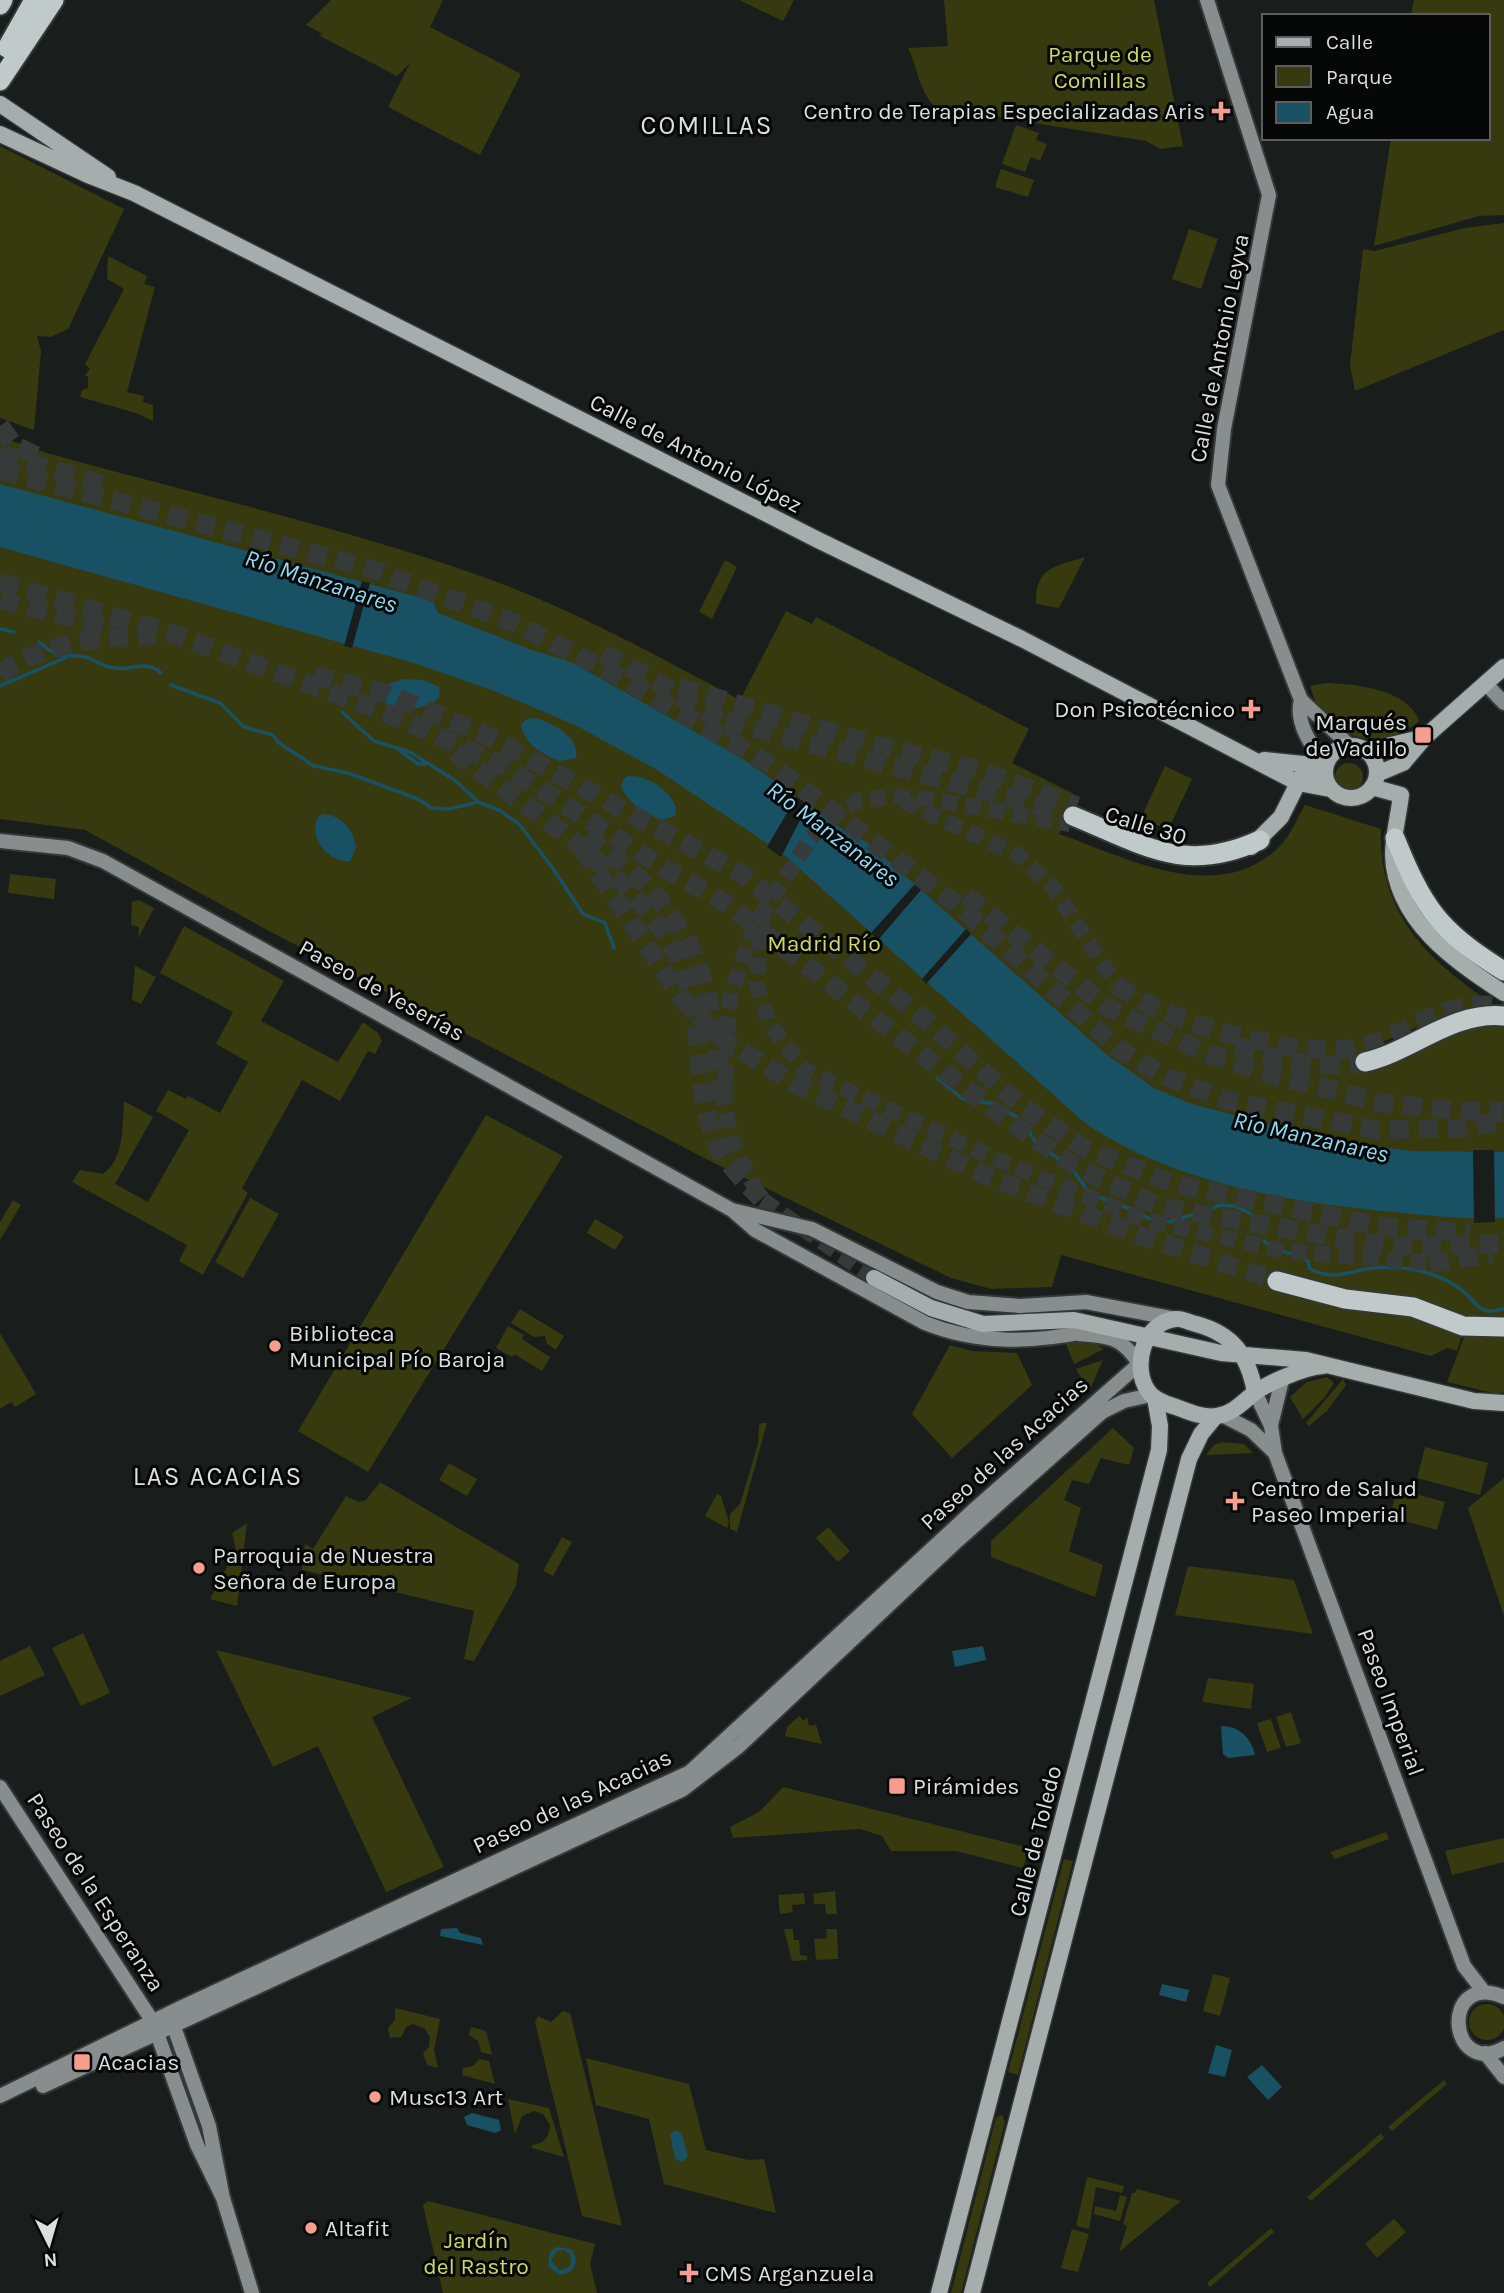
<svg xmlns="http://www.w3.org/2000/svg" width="1504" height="2293" font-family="Karla,sans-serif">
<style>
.green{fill:#37390e}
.water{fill:#185163;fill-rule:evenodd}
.pier{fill:#191e1c}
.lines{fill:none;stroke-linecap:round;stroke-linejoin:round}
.stream{stroke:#185163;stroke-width:3.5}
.primary-tunnel{stroke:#363b39;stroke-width:16;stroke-dasharray:16 8;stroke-linecap:butt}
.highway-tunnel{stroke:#363b39;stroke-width:19;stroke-dasharray:19 10;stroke-linecap:butt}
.secondary-casing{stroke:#343937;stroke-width:18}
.primary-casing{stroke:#343937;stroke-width:19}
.highway-casing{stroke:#343937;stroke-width:23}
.secondary{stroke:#888d8d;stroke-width:14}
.primary{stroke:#a6adad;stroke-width:16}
.highway{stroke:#c1caca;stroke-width:19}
.poi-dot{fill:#f59d8f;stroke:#060807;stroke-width:2.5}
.labels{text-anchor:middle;stroke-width:6;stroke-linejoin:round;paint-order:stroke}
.park-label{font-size:23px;fill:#d0d766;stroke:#060807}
.poi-label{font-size:23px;fill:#dbdfde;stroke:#060807;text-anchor:start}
.street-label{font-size:23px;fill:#dbdfde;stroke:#060807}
.water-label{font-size:24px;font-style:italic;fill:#90daf5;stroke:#060807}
.quarter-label{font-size:26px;letter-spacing:2px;fill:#dbdfde;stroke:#060807}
</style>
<rect width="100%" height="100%" fill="#191e1c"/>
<path class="green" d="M 331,0 L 443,0 L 430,27 L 521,74 L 480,155 L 388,107 L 410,63 L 397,76 L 318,35 L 323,34 L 306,25 Z
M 739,0 L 794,0 L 783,21 Z
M 944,0 L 1154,0 L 1183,146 L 1160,149 L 1146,141 L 935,107 C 919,91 918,69 908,48 L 948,46 Z
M 1414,0 L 1504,0 L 1504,215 L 1479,216 L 1374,246 L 1391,138 L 1488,138 L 1488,16 L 1411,16 Z
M 1016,125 L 1039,133 L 1036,140 L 1047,144 L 1040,161 L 1031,157 L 1025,172 L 1002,164 Z
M 0,146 L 124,209 L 68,329 L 51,337 L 37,336 L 41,351 L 34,430 L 0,418 Z
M 1001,169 L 1034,180 L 1028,197 L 995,187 Z
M 1504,223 L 1504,330 L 1355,391 L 1350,365 L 1363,249 L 1375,251 L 1465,228 Z
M 1189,229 L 1218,239 L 1201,289 L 1172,279 Z
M 108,256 L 147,276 L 144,284 L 155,287 L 127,392 L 144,396 L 143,402 L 153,405 L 153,421 L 136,413 L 80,397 L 82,390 L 88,388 L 88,377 L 85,375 L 90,369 L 85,364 L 124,289 L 107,279 Z
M 0,437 L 47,453 C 193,494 344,527 486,578 C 575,610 657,656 740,700 L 786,611 L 812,624 L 816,617 L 1029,729 L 1012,763 L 1074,794 L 1059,834 C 1125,857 1219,908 1280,846 C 1291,835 1297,818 1305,805 L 1381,829 C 1378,914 1428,960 1493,1004 L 1491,1009 L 1424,1032 L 1416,1027 L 1363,1051 L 1364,1070 L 1461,1028 L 1504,1023 L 1504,1392 L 1497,1394 L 1447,1382 L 1464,1337 L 1467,1318 L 1414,1297 L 1340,1291 L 1277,1270 L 1271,1289 L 1326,1305 L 1415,1317 L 1462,1335 L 1457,1351 L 1447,1348 L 1431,1356 L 1061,1255 L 1052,1287 L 991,1289 L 951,1278 L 712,1162 L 269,931 L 85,830 L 0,819 Z
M 1085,557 L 1059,608 L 1036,604 C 1035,567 1054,567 1085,557 Z
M 725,560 L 737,567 L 712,619 L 699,612 Z
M 1327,683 C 1354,684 1409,689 1419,721 C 1390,747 1345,745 1321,712 C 1316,705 1313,694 1310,686 Z
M1335 777a14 14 0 1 1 28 0a14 14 0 1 1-28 0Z
M 1165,766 L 1192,779 L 1168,830 L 1141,818 Z
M 10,874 L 56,879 L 54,899 L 8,893 Z
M 139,900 L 154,908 L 138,939 L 139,927 L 131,925 L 132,902 Z
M 184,926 L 284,981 L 261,1021 L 338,1062 L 363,1022 L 378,1033 L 382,1041 L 375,1054 L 368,1051 L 340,1101 L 302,1080 L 242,1188 L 248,1193 L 203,1275 L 179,1261 L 187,1245 L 72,1182 L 80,1170 L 103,1174 C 125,1158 122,1126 124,1101 L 153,1117 L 115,1184 L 148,1202 L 189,1130 L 156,1111 L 168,1090 L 186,1099 L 188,1096 L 220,1113 L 248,1062 L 216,1044 L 233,1012 L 160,973 Z
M 135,966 L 156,977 L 141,1004 L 132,1000 Z
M 486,1115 L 563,1156 L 368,1472 L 298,1431 Z
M 250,1198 L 279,1214 L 243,1278 L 215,1262 Z
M 13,1200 L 21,1205 L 0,1240 L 0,1222 Z
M 595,1219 L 624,1236 L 615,1250 L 587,1233 Z
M 520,1309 L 564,1336 L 556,1350 L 547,1344 L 545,1336 L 534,1337 L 511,1323 Z
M 508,1326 L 524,1335 L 522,1339 L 550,1357 L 542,1371 L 514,1354 L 512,1357 L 496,1348 Z
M 0,1333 L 36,1394 L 15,1407 L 11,1402 L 0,1409 Z
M 1069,1339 L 1091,1341 L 1104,1349 L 1074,1364 L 1066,1344 Z
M 950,1345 L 972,1351 L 1017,1353 L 1032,1385 L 952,1458 L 912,1414 Z
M 1103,1360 L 1090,1389 L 1088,1389 L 1076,1369 Z
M 1327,1377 L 1334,1383 L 1324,1398 L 1303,1419 L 1290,1397 L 1307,1382 Z
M 1343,1379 L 1346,1385 L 1327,1411 L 1309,1426 L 1306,1423 Z
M 762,1423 L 767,1423 L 737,1532 L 730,1529 L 730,1514 L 740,1504 L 758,1444 L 759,1425 Z
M 1113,1428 L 1134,1448 L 1129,1465 L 1101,1458 L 1089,1484 L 1072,1480 L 1064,1500 L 1081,1508 L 1069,1551 L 1103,1565 L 1095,1597 L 991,1557 L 991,1541 Z
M 1223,1442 L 1244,1444 L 1253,1453 L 1206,1455 L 1214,1445 Z
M 1425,1447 L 1488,1463 L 1480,1495 L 1417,1478 Z
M 449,1463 L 477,1479 L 467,1496 L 439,1480 Z
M 1504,1478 L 1504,1616 L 1468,1508 Z
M 380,1482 L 519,1564 L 516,1586 L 474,1661 L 464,1659 L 474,1611 L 302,1570 L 305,1544 L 313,1549 L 346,1496 L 359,1502 L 366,1500 Z
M 1397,1489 L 1445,1502 L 1437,1530 L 1390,1517 Z
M 717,1494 L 721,1496 L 729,1522 L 727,1528 L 705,1516 Z
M 247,1523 L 237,1606 L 210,1599 L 236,1550 L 232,1533 Z
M 828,1527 L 850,1551 L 838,1562 L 816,1538 Z
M 562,1537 L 572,1542 L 553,1576 L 543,1571 Z
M 1188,1566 L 1294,1580 L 1313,1634 L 1175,1615 Z
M 83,1633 L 110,1693 L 81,1706 L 52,1648 Z
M 30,1646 L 45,1675 L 0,1696 L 0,1661 Z
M 216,1650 L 412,1698 L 372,1717 L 444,1867 L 386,1892 L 318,1746 L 273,1767 Z
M 1208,1678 L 1254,1684 L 1251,1709 L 1202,1702 Z
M 1291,1712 L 1301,1743 L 1286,1747 L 1276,1717 Z
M 799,1716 L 804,1721 L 807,1717 L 809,1726 L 816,1725 L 822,1744 L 785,1736 L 787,1727 Z
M 1271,1719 L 1281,1748 L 1267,1752 L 1257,1723 Z
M 783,1787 L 1029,1848 L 1023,1868 L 956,1851 L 891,1851 L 882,1836 L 860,1829 L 733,1838 L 730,1827 L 759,1812 Z
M 1386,1832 L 1389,1839 L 1335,1859 L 1330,1852 Z
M 1504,1838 L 1504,1862 L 1452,1875 L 1445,1851 Z
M 1064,1859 L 1073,1861 L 1018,2075 L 1008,2072 Z
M 835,1891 L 837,1914 L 826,1914 L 825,1904 L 814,1904 L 813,1894 Z
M 804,1893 L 805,1904 L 792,1905 L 793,1912 L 780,1914 L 778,1895 Z
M 784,1929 L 793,1929 L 794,1940 L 799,1940 L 800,1955 L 807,1956 L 807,1960 L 792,1961 Z
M 826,1929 L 837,1929 L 838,1959 L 816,1960 L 814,1939 L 827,1938 Z
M 1213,1974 L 1230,1978 L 1220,2016 L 1203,2011 Z
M1469 2022a18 18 0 1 1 36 0a18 18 0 1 1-36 0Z
M 395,2008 L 440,2019 L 434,2050 L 438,2068 L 427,2065 L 423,2053 L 429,2047 L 430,2037 L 424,2028 L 413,2024 L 407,2026 L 401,2037 L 390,2038 L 388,2028 L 395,2020 Z
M 563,2011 L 570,2013 L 622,2226 L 582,2216 L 535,2022 L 538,2016 L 551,2022 Z
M 471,2027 L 486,2031 L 492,2055 L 481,2052 L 478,2041 L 469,2035 Z
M 586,2058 L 689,2084 L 706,2150 L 748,2160 L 764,2159 L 776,2213 L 664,2184 L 649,2119 L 596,2105 Z
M 479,2059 L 489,2061 L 495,2084 L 462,2075 L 463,2068 L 473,2066 Z
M 1444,2080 L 1447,2084 L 1392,2131 L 1388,2127 Z
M 508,2099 L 549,2108 L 564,2157 L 532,2148 L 532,2145 C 543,2144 550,2137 550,2125 L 543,2114 L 534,2111 L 522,2116 L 515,2134 Z
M 1002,2115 L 1005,2122 L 961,2293 L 951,2293 L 996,2118 Z
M 1381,2133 L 1384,2138 L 1311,2201 L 1307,2197 Z
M 1087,2177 L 1124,2186 L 1122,2193 L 1096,2187 L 1089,2229 L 1076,2226 Z
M 1137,2189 L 1181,2201 L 1119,2252 L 1127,2226 L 1123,2224 L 1132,2193 L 1135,2193 Z
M 1120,2195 L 1127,2197 L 1120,2221 L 1094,2214 L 1095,2206 L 1116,2211 Z
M 428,2201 L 595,2244 L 590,2264 L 597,2293 L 443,2293 L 423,2205 Z
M 1394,2219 L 1406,2232 L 1377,2258 L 1365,2244 Z
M 1271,2228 L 1274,2232 L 1210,2287 L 1207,2283 Z
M 1072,2229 L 1089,2234 L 1078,2272 L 1061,2268 Z"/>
<path class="water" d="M 0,484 L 433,601 L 438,613 L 532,650 L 571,662 L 740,757 L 849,834 L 867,842 L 1106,1054 L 1154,1088 L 1189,1103 L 1315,1137 L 1410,1151 L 1504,1152 L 1504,1218 C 1470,1220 1437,1216 1403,1213 C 1295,1203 1176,1185 1085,1123 L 783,854 L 659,771 L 577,726 L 497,692 L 417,664 L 0,547 Z
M 403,679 L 424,680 L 439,687 L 440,696 C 426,713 396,711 379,700 L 377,693 L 380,687 Z
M 535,718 C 552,723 580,736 576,758 L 559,761 C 543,754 523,744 521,724 L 527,719 Z
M 628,776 C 649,776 668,789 676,807 L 675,816 L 661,820 C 645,813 628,804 621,786 L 624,778 Z
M 324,814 C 342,816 354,830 356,848 L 350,861 C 328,863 306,836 319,816 Z
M 983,1646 L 986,1660 L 955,1667 L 952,1651 Z
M 1221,1726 C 1239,1726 1251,1737 1255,1755 L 1228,1758 L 1223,1754 Z
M 457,1928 L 460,1933 L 481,1938 L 483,1945 L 440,1936 L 441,1929 Z
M 1162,1984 L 1189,1990 L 1186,2002 L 1159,1995 Z
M 1216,2045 L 1232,2050 L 1225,2077 L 1208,2073 Z
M 1262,2065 L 1282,2087 L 1268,2100 L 1247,2077 Z
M 472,2113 L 499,2120 L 501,2130 L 495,2133 L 467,2125 L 464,2117 Z
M 675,2130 L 682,2133 L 688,2157 L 682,2162 L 675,2159 L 670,2135 Z
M 557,2247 L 571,2249 C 581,2261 574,2274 559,2275 L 548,2266 L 550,2252 ZM 564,2250 L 570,2254 L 571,2264 L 566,2269 L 559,2270 L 551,2260 L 557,2251 Z"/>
<path class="pier" d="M 362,581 L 370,583 L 352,648 L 344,646 Z
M 798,794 L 810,801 L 781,857 L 767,847 Z
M 915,884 L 921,890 L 878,940 L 871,933 Z
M 966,929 L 971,934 L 926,984 L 922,979 Z
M 1473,1150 L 1494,1150 L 1495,1222 L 1474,1223 Z"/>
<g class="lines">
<path class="stream" d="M 0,629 L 14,632
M 39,642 C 64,664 66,651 89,658 C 97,662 105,667 114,668 C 132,671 146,659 161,673
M 171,685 L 220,703 L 244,727 L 273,735 L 279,743 L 314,766 L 348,773 L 418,799 L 432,808 L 449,809 L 478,802
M 0,686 L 65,658
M 342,712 L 374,741 L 410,752 L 456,781 L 478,802 L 499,810 L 519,824 L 552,867 L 583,914 L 605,923 L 614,948
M 399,750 L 418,764 L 425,764
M 937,1078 L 963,1099 L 994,1104 L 1020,1119 L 1035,1141 L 1073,1170 L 1090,1194 L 1126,1207 L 1152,1220 L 1170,1222 L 1221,1205 L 1235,1206 L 1250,1213 L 1259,1225
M 1264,1241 C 1278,1253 1292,1252 1308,1261 L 1310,1269 C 1332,1280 1345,1273 1367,1269 C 1382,1266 1405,1267 1421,1271 C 1435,1275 1453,1282 1464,1292 C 1480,1305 1478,1316 1504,1309"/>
<path class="primary-tunnel" d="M 903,801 L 1018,855 L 1053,887 L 1116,985
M 764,910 L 756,983 L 769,1023 L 804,1070 L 996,1159 L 1146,1220 L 1285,1251 L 1430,1263
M 874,1278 L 761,1199 L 732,1143 L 724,1100 L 728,1018 L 731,993 L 750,939 L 764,910 L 810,839 L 840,810 L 858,801 L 891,796 L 928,799 L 1070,824"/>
<path class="highway-tunnel" d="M 0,426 L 14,445 L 37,456
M 0,454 L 108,486
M 0,470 L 368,568 L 517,624 L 625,680 L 772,766 L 959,906 L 1120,1050 L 1167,1077 L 1227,1101 L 1379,1130 L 1461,1128 L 1504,1120
M 0,582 L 173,634 L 389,714 L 502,765 L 664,868 L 724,902 L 1002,1116 L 1075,1167 L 1161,1207 L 1385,1246 L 1504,1244
M 0,600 L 107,627
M 603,654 L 651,678 L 737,732
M 0,674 C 44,642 103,637 156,635
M 314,676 L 385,693 L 482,733 L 742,874 L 928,1022 L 1017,1102 L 1084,1148 L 1174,1184 L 1378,1226 L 1470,1233
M 679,687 L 865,742 L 974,769 L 1077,806
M 726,721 L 1055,810
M 455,752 C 528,811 643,876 681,964 C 705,1022 694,1094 717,1145 C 726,1164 747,1183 761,1199
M 586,836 C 606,852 630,868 648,887 C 711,955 712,1014 724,1100
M 582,849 L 683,1000 L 719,1037 L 797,1085 L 989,1177 L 1139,1235 L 1277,1281
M 966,896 L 1110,1009 L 1211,1055 L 1269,1074 L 1382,1103 L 1462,1111 L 1503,1112
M 1116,985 C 1130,993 1144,1003 1158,1009 C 1208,1032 1314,1061 1367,1045 C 1414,1031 1452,996 1504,1007
M 1236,1046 C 1283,1061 1315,1070 1365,1062
M 1430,1263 L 1492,1254"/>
<defs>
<path id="secondary" d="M 1207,0 L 1269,195 L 1224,429 L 1218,485 L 1301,700 C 1295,721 1311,749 1327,762
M 1486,684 L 1504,703
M 1301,700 L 1350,746
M 0,841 L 68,848 L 103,861 L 732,1210 L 755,1230 L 925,1323 C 977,1344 1030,1343 1085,1332
M 732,1210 L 812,1229 L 937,1292 L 968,1302 L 1020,1306 L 1086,1302 L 1176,1319
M 1255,1392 L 1271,1426 L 1275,1453 L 1464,1966 L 1484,1992
M 1222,1415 L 1251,1430 L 1275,1453
M 1271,1425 L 1282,1380
M 0,1787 L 153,2022 L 197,2145 L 223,2198
M 1504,1997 C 1439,1970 1448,2079 1504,2048
M 174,2027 L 209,2126 L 223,2198 L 252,2293
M 1485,2053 L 1504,2077
M 43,2086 L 682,1790 L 738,1747 L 957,1541 L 1102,1412 L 1124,1401 L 1151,1395
M 0,2096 L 180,2008 L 690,1772 L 975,1509 L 1139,1364 C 1123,1337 1108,1336 1078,1334"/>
<path id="primary" d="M 0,104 L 108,177
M 0,134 L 88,175 L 134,193 L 818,540 L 1022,639 L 1298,783 L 1330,789
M1325 772a26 26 0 1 1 52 0a26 26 0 1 1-52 0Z
M 1365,751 L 1425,737
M 1264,760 L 1322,766
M 1377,774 L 1403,763 L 1425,737 L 1504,667
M 1372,787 L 1401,795 C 1399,814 1393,835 1393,855 C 1395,920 1455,962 1504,993
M 1251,847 L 1281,817 L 1302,775 L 1325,769
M 874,1278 L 931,1308 L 983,1324 L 1074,1320 L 1221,1353 L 1306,1360 L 1474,1401 L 1504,1403
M 1255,1392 C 1248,1355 1233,1334 1196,1324 C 1191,1323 1181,1318 1176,1319 C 1142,1322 1132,1368 1148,1391 C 1154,1400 1166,1404 1176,1407 C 1189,1412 1203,1418 1217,1416 C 1232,1414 1242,1403 1253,1394 C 1267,1383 1305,1367 1323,1366
M 939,2293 L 1159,1450 L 1160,1426 L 1155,1398
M 972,2293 L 1189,1459 L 1201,1434 L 1215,1417"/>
<path id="highway" d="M 0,5 L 3,0
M 7,48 L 34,0
M 0,81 L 54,0
M 1073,816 C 1144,845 1184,875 1260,840
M 1395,838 C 1423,907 1439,932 1504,971
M 1365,1062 C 1413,1051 1452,1011 1504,1016
M 1277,1281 L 1345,1299 L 1413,1307 L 1463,1326 L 1504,1327"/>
</defs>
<use href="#secondary" class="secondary-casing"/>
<use href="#primary" class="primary-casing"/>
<use href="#highway" class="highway-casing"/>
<use href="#secondary" class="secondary"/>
<use href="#primary" class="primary"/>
<use href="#highway" class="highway"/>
</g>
<g class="poi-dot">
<path d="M1217.5 100.5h7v7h7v7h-7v7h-7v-7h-7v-7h7z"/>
<path d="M1247.5 698.5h7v7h7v7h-7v7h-7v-7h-7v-7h7z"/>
<rect x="1414" y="726" width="18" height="18" rx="3.5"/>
<circle cx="275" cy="1346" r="7"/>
<path d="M1231.5 1490.5h7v7h7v7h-7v7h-7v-7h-7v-7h7z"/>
<circle cx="199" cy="1568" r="7"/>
<rect x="888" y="1777" width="18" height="18" rx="3.5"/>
<rect x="73" y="2053" width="18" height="18" rx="3.5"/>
<circle cx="375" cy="2097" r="7"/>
<circle cx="311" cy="2228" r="7"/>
<path d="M685.5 2262.5h7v7h7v7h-7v7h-7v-7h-7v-7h7z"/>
</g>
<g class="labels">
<g class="park-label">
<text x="1100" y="62">Parque de<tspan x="1100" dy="26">Comillas</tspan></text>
<text x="824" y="951">Madrid Río</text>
<text x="476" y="2248">Jardín<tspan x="476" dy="26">del Rastro</tspan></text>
</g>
<g class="poi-label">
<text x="1205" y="119" text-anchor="end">Centro de Terapias Especializadas Aris</text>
<text x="1235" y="717" text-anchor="end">Don Psicotécnico</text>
<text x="1407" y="730" text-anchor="end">Marqués<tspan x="1407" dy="26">de Vadillo</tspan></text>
<text x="289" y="1341">Biblioteca<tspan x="289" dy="26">Municipal Pío Baroja</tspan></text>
<text x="1251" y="1496">Centro de Salud<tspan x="1251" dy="26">Paseo Imperial</tspan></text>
<text x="213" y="1563">Parroquia de Nuestra<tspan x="213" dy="26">Señora de Europa</tspan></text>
<text x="913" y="1794">Pirámides</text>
<text x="98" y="2070">Acacias</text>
<text x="389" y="2105">Musc13 Art</text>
<text x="325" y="2236">Altafit</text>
<text x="705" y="2281">CMS Arganzuela</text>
</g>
<g class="street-label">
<text transform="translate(1219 348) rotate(-79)" y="8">Calle de Antonio Leyva</text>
<text transform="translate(696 453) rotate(27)" y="8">Calle de Antonio López</text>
<text transform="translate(1146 825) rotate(17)" y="8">Calle 30</text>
<text transform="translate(382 990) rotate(29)" y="8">Paseo de Yeserías</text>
<text transform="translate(1004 1453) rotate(-42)" y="8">Paseo de las Acacias</text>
<text transform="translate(1391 1702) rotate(70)" y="8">Paseo Imperial</text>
<text transform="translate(572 1801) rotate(-25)" y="8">Paseo de las Acacias</text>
<text transform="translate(1035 1841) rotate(-76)" y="8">Calle de Toledo</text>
<text transform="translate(96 1892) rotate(57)" y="8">Paseo de la Esperanza</text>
</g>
<g class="water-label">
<text transform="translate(321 581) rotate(18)" y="8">Río Manzanares</text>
<text transform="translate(833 834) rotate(37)" y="8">Río Manzanares</text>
<text transform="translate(1311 1137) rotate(13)" y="8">Río Manzanares</text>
</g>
<g class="quarter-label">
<text x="707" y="134">COMILLAS</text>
<text x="218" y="1485">LAS ACACIAS</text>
</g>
</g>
<rect x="1262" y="14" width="228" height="126" fill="#060807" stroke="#5b5e5d" stroke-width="2"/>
<rect x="1276" y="37" width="35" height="10" fill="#a6adad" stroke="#5b5e5d" stroke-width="2"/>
<text x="1326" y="49" font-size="21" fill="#dbdfde">Calle</text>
<rect x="1276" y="66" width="35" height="21" fill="#37390e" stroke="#5b5e5d" stroke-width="2"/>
<text x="1326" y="84" font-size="21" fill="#dbdfde">Parque</text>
<rect x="1276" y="102" width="35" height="21" fill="#185163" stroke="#5b5e5d" stroke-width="2"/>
<text x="1326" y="119" font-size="21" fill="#dbdfde">Agua</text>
<g transform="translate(49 2244) rotate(175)" stroke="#060807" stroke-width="5" paint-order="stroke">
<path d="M0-5L12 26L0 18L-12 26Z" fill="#dbdfde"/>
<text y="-10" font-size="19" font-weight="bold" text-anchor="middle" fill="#dbdfde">N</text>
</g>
</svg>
